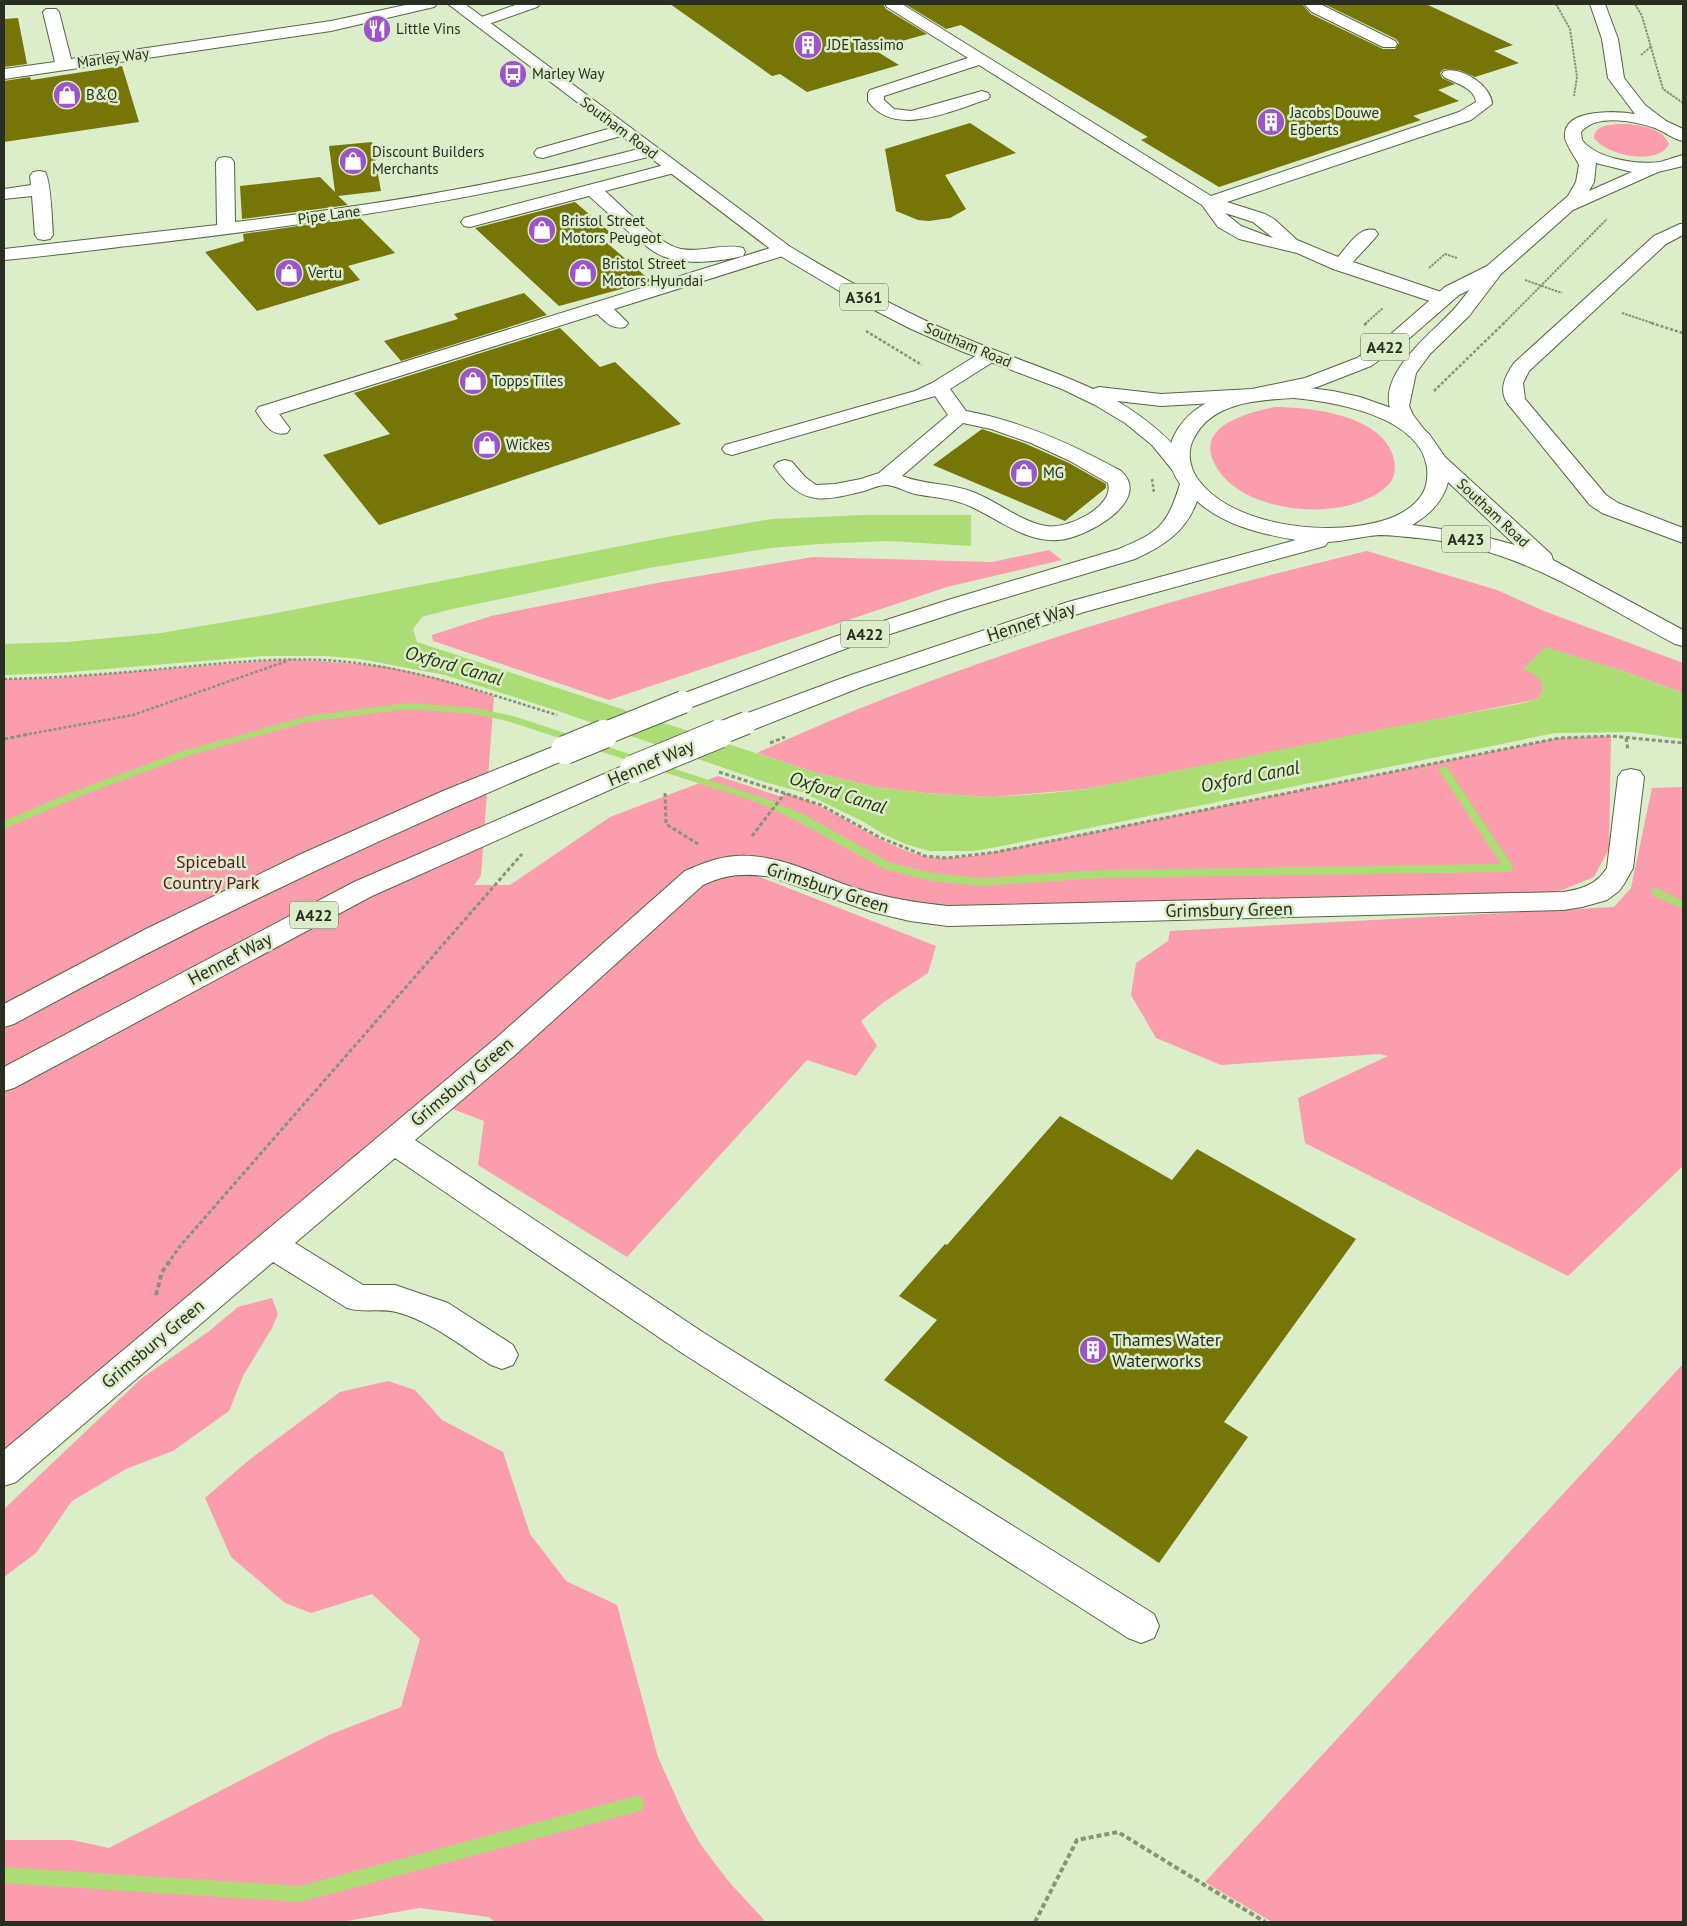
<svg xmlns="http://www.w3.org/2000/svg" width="1687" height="1926" font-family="'PT Sans',sans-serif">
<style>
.green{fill:#fb9dac}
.water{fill:#acdd74}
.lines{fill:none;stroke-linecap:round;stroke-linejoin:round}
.stream{fill:#acdd74;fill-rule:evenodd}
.building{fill:#757508}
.minor-casing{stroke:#556545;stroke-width:2}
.major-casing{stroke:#556545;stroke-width:2}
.highway-casing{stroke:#556545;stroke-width:2}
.path-far3{stroke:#87947a;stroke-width:2;stroke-dasharray:2.5 1;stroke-linecap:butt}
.path-far2{stroke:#87947a;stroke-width:2.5;stroke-dasharray:3 2;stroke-linecap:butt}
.path-far1{stroke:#87947a;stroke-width:3;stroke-dasharray:4 2.5;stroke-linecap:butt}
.path{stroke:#87947a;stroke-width:4;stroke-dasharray:5 3;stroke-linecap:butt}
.minor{fill:#fff;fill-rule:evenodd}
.major{fill:#fff;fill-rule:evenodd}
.highway{fill:#fff;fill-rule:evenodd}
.highway-bridge-far1-casing{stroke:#556545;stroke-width:24;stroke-linecap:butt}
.highway-bridge-casing{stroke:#556545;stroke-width:30;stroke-linecap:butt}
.path-bridge{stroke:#87947a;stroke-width:3;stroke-dasharray:4 2.5;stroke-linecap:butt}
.highway-bridge-far1{stroke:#fff;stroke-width:22}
.highway-bridge{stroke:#fff;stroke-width:28}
.labels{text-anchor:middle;stroke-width:5;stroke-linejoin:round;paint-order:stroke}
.far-poi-label{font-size:15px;fill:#282f21;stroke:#dbedc9;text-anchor:start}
.far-street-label{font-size:15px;fill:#282f21;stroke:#dbedc9}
.shield{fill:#dbedc9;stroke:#5e6853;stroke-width:1}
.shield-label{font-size:16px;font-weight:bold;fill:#282f21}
.street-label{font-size:18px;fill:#282f21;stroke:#dbedc9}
.park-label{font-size:18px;fill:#5e1528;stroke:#dbedc9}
.poi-label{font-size:18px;fill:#282f21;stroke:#dbedc9;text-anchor:start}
.water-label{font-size:19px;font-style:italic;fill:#25370c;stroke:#dbedc9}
</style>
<rect width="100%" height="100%" fill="#dbedc9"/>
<path class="green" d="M 1617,124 C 1634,124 1662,126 1669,144 C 1658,167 1606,155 1594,138 C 1595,126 1607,125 1617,124 Z
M 1274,407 C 1310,407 1384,415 1394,459 C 1396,468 1395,479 1387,486 C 1346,525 1233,515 1212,458 C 1200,424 1251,412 1274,407 Z
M 1049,550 L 1062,560 L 947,587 L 609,700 L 433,641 L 432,635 L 491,616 L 657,583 L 813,557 L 992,562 Z
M 1367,551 L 1497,590 L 1544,611 L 1683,663 L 1683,693 L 1620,670 L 1584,660 L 1523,668 C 1537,676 1550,681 1538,699 L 1086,789 L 993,797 L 926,793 L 876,787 L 817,773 L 757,753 C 952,663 1159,601 1367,551 Z
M 291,659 L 384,666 L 441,679 L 494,696 L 481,876 L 474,885 L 510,885 L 610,817 L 718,776 L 782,797 L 785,793 C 835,806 874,844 924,856 C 940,860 958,857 974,856 L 1559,738 L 1611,736 L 1609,849 L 1594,877 L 1553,894 L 911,907 L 745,871 L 936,946 L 928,973 L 884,1002 L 861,1021 L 877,1046 L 856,1076 L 807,1060 L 627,1257 L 478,1165 L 484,1121 L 424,1098 L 8,1456 L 4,1454 L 4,679 L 55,678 Z
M 1683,787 L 1683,1166 L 1568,1276 L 1305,1143 L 1298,1098 L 1388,1056 L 1380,1054 L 1221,1065 L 1156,1038 L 1131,995 L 1136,963 L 1168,941 L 1170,931 L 1614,907 L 1631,888 L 1652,788 Z
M 272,1298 L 278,1314 L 272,1328 L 243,1376 L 229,1411 L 173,1451 L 126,1469 L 72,1501 L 36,1553 L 4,1577 L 4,1509 L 142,1378 L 208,1332 L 238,1307 Z
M 1683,1364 L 1683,1922 L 1272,1922 L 1205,1882 Z
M 388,1381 L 415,1390 L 442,1420 L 503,1452 L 530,1534 L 566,1581 L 617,1605 L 658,1757 L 684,1815 L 701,1845 L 729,1882 L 766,1922 L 495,1922 L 489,1917 L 419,1908 L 342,1922 L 4,1922 L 4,1840 L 72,1840 L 109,1848 L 329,1735 L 401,1707 L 420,1639 L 372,1594 L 311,1613 L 285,1603 L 231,1557 L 205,1498 L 249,1460 L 340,1392 Z"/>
<path class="water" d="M 864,515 L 971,515 L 971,546 L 888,541 L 819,544 L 770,548 L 649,568 L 448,610 L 422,617 L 413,629 L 417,642 L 817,773 L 876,787 L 926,793 L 993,797 L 1051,793 L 1086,789 L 1387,728 L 1519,704 L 1538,699 C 1549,682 1537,676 1523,669 L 1546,647 L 1620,670 L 1683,693 L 1683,739 L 1632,732 L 1555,733 L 992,848 L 972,851 L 929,851 L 905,844 L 883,834 L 864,822 L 802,792 L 768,783 L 555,710 L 445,675 L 360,659 L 325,656 L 262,656 L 58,673 L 4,675 L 4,644 L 67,642 L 161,633 L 266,615 L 667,537 L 772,519 Z"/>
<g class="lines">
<path class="stream" d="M 408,703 L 475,708 L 513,716 L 767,799 L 803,814 L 891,863 L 932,873 L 981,878 L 1102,870 L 1501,864 L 1438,769 L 1443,766 L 1447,767 L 1514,868 L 1509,872 L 1102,878 L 981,886 L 932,881 L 884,869 L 795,820 L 759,803 L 507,721 L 475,714 L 408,709 L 307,722 L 188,756 L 83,795 L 4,829 L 4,821 L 75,791 L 180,752 L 307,716 Z
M 1656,888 L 1683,901 L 1683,909 L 1652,895 L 1651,892 L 1652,889 Z
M 636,1796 L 642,1798 L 644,1804 L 642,1810 L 636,1812 L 300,1902 L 4,1883 L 4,1867 L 300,1886 Z"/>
</g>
<path class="building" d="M 670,4 L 883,4 L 886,9 L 927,34 L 873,49 L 899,65 L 807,92 L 780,74 L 772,76 Z
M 905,4 L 1302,4 L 1311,14 L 1383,49 L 1395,49 L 1399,43 L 1396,39 L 1324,4 L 1426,4 L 1513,45 L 1494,51 L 1519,63 L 1475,77 L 1459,70 L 1444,69 L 1440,73 L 1442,78 L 1455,84 L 1438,90 L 1459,101 L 1413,116 L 1421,120 L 1219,187 L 1141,140 L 1148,137 L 961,25 L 946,29 Z
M 18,18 L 27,64 L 4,67 L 4,19 Z
M 122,66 L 139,122 L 4,142 L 4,81 L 30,77 L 31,80 Z
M 970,123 L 1016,153 L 945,175 L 966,209 L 950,218 L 929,221 L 918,220 L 896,211 L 885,149 Z
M 372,142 L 381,191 L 338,196 L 348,205 L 242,219 L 240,186 L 320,177 L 335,192 L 329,146 Z
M 575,202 L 611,233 L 599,236 L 651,281 L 559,306 L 475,228 Z
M 359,217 L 395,253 L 348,266 L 360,280 L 257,311 L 205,252 L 244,241 L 243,234 Z
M 524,293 L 547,315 L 401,361 L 384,341 L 458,319 L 454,314 Z
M 560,328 L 600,367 L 615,362 L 681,424 L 379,525 L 323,455 L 390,434 L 354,393 Z
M 982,429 L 1024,443 L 1069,463 L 1106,484 L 1106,488 L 1065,521 L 933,465 Z
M 1060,1116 L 1172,1180 L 1197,1149 L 1356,1239 L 1224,1422 L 1248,1437 L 1159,1563 L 884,1380 L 937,1320 L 899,1296 L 945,1244 L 947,1245 Z"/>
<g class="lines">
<defs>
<path id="minor" d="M 410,4 L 437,4 L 434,7 L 331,31 L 4,79 L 4,69 L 55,62 L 43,12 L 46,9 L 56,9 L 59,12 L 71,59 L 331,21 Z
M 518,4 L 540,4 L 537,7 L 486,25 L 476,25 L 473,22 L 476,19 Z
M 885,4 L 902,4 L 1211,196 L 1459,112 L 1476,102 C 1475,88 1455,83 1444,77 L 1442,74 L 1444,71 C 1461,66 1492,86 1492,104 L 1471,120 L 1227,202 L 1265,214 L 1274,219 L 1297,240 L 1338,257 C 1348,246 1359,226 1375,230 L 1378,234 L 1375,238 L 1353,262 L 1450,295 L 1452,299 L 1450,303 L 1443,305 L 1436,303 L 1333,269 L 1297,253 L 1239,239 L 1218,227 L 1202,205 L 979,65 L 884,96 L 884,100 L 894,109 L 911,111 L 982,91 L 988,93 L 990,96 L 988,99 C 953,110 894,139 868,101 L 868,93 L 870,90 L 968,58 L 887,7 ZM 1225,213 L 1253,222 L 1273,238 L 1241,226 Z
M 1304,4 L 1320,4 L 1395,41 L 1397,44 L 1395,47 L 1383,47 L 1312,12 Z
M 622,125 L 628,126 L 630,130 L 628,134 L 543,158 L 537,157 L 534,153 L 537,149 Z
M 650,146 L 656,147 L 659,151 L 656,155 C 488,198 318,224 146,244 C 99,249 51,256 4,260 L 4,249 L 217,225 L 216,162 L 219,158 L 225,157 L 231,158 L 234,162 L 235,222 C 327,211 418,198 509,179 C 557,170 603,158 650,146 Z
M 672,163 L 678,164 L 681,168 L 678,172 L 605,191 C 623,207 659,245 681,249 C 701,253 723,243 743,248 L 745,252 L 743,256 C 716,262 676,267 653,251 C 631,236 609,213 589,196 L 470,227 L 464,226 L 461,222 L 464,218 Z
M 39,171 L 45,172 C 51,181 52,221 53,235 L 50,239 L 44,240 L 38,239 L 35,235 L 32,196 L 4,199 L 4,189 L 31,185 L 30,176 L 33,172 Z
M 1680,224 L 1683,224 L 1683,235 L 1666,244 L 1529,371 L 1523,383 L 1525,399 L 1606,495 L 1618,503 L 1683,528 L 1683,543 L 1602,513 L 1590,505 L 1508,404 C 1498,390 1505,376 1514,363 L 1654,236 Z
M 783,244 L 789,246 L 792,250 L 789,254 L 614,309 L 628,323 L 625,327 C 612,330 606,322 597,314 L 279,414 L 290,429 L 287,433 C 271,437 264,423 256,411 L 259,407 Z
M 989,350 L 996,352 L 999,356 L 996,360 L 950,389 L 966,411 C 1021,421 1072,444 1121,471 C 1154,501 1084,539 1058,540 C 1026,542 1001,521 974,508 C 954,498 936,498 915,494 C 906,492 895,485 886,485 C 879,485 870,489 864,491 C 820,502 802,506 774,466 L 778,462 L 785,460 L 792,462 L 805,477 L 816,485 L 835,484 L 861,479 L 879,473 L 948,415 L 935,396 L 732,455 L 725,453 L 722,449 L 725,445 L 915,391 L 932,383 L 982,352 ZM 963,423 L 991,429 L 1031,443 L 1070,461 L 1108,483 C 1115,507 1066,530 1046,526 C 1021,522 997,501 973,492 C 950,483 925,485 902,476 Z
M 1631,769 L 1640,771 L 1644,777 L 1633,868 L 1624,884 L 1619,891 L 1607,900 L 1582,907 L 1563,910 L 948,926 L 910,921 L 872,912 L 771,877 C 745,873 727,874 703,885 L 515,1055 L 415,1140 L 704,1333 L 1154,1614 L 1159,1626 L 1154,1638 L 1141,1643 L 1128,1638 L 682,1353 L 395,1158 L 295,1243 L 363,1285 L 395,1285 L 448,1303 L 513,1345 L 518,1355 L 513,1365 L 502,1369 L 491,1365 C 461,1346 431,1321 396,1312 C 380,1308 363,1313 347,1308 L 273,1262 L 16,1482 L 4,1486 L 4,1450 L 495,1039 L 685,871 C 701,864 718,857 736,856 C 779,853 818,876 858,889 C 887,898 917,903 948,906 L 1563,892 C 1582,889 1596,885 1607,868 L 1618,777 L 1622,771 Z"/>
<path id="major" d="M 448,4 L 465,4 L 789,246 C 848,282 908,315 972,341 C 1012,358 1053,370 1093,389 L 1099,387 L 1161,394 L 1252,389 L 1305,378 L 1357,358 L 1391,334 L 1445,287 L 1487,266 L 1568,196 L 1576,182 L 1579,165 C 1576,158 1565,144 1565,137 C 1562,108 1617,111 1635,114 L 1608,78 L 1602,39 L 1590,4 L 1605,4 L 1618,39 L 1624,78 L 1645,105 L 1666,121 L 1683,129 L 1683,141 C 1673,139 1665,132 1655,128 C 1635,121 1596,113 1581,132 L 1582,140 C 1596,159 1638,165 1660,162 C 1668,160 1675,157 1683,155 L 1683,166 L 1658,172 L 1573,210 L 1501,274 L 1469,316 L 1430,354 L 1416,373 L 1409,406 L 1413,415 L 1427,433 L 1424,437 C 1411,441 1408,435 1400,426 C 1362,383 1430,336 1455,308 C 1460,302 1465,296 1469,290 L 1459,295 L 1405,342 L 1371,366 L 1317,387 L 1251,401 L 1161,406 L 1117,401 C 1147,419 1172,439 1192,468 L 1188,472 L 1181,474 L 1174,472 L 1152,445 L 1125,423 L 1095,405 L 1062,389 L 961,351 L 909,328 L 851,298 L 777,254 ZM 1596,163 L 1632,172 L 1589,191 L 1594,182 Z"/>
<path id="highway" d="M 1294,386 L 1333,391 L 1360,397 L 1397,410 L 1414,421 L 1429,434 L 1445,457 L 1551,554 L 1553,560 L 1683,630 L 1683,646 L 1675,644 C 1589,598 1518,547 1418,538 C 1406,537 1392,535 1380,535 C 1363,536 1345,541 1328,542 L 1325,546 L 1084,612 L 864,686 L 755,729 L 746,731 L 737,729 L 734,723 L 737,717 L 848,676 L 1068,602 L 1296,540 C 1261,534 1223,525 1197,501 C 1186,532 1163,546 1135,559 L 964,610 L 850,647 L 692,707 L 683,710 L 674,707 L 671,702 L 674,697 L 834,637 L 948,600 L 1119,549 C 1159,532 1167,526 1180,484 C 1169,468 1165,452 1175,434 C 1197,392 1251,388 1294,386 ZM 1294,398 C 1335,402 1419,416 1427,467 C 1428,477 1427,488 1421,496 C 1407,516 1380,523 1357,526 C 1308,533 1228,522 1197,478 C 1189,466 1187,450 1194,438 C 1212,402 1258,400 1294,398 ZM 1448,482 L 1515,545 L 1471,533 L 1412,525 C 1429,515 1443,502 1448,482 Z
M 565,742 L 574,744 L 577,750 L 574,756 C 381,837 197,924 14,1024 L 4,1027 L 4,1004 L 146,929 L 301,854 L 443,791 Z
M 634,761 L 643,763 L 647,769 L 643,775 L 372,896 L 14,1088 L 4,1091 L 4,1067 L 354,882 Z"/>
</defs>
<use href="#minor" class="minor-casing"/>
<use href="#major" class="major-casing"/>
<use href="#highway" class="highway-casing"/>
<path class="path-far3" d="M 1556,4 L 1570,29 L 1577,77 L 1574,96
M 1635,4 L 1642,16 L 1663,89 L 1683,103
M 1641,55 L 1652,46
M 1429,268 L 1445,254 L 1457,258
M 1525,280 L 1562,293
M 1622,313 L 1655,324
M 1365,324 L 1383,308
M 1503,324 L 1607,219"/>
<path class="path-far2" d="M 1651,323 L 1683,333
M 1364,325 L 1367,323
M 866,331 L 922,365
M 1434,391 L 1504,323
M 1152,479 L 1154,493
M 4,679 C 67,678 130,672 193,666 C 236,662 279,658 322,660 C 404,664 479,691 557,715
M 24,735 L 133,715 L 287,661"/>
<path class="path-far1" d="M 1626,738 L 1628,750
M 4,739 L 30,734
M 719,772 L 821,805 L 879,837 L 925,856 L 947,858 L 997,852 L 1559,738 L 1611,736 L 1683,743
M 665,793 L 666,824 L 698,844
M 752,836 L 785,793
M 171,1259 L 181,1245 L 522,854"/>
<path class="path" d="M 156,1295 L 162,1272 L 172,1258
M 1035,1922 L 1077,1840 L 1118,1832 L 1265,1922"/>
<use href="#minor" class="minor"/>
<use href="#major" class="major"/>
<use href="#highway" class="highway"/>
<defs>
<path id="highway-bridge-far1" d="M 601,735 L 683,702
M 716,735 L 746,723"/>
<path id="highway-bridge" d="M 565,750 L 604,734
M 634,769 L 719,734"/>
</defs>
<use href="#highway-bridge-far1" class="highway-bridge-far1-casing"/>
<use href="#highway-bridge" class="highway-bridge-casing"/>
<path class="path-bridge" d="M 770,743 L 785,737"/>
<use href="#highway-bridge-far1" class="highway-bridge-far1"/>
<use href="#highway-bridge" class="highway-bridge"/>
</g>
<defs>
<symbol id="restaurant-disc" viewBox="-11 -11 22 22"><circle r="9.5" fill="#9b55c9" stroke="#dbedc9"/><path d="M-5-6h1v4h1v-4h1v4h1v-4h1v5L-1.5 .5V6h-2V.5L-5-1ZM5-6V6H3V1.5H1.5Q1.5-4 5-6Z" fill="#fff"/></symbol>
<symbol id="building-disc" viewBox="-11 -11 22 22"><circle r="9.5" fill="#9b55c9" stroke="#dbedc9"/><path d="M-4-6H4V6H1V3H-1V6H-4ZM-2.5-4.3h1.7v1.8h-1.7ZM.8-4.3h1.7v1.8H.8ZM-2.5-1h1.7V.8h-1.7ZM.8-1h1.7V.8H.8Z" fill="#fff"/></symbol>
<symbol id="bus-disc" viewBox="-11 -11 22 22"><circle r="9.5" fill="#9b55c9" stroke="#dbedc9"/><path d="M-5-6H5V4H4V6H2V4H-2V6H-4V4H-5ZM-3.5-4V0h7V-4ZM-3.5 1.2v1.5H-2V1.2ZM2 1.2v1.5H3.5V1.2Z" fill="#fff"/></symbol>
<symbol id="shop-disc" viewBox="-11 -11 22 22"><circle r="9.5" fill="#9b55c9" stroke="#dbedc9"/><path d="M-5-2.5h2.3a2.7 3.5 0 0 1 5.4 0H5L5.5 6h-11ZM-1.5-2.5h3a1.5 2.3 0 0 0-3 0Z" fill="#fff"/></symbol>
</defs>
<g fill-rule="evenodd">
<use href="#restaurant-disc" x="361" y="13" width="32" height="32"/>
<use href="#building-disc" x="792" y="29" width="32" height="32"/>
<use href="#bus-disc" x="497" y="58" width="32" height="32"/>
<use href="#shop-disc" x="51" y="79" width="32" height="32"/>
<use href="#building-disc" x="1255" y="106" width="32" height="32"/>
<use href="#shop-disc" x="337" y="145" width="32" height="32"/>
<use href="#shop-disc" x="526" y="214" width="32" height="32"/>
<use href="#shop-disc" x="273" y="257" width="32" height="32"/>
<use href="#shop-disc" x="567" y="257" width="32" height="32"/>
<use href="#shop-disc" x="457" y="365" width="32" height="32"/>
<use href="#shop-disc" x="471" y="429" width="32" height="32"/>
<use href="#shop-disc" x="1008" y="457" width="32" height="32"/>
<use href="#building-disc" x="1077" y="1334" width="32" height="32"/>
</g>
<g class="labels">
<g class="far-poi-label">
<text x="396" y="34">Little Vins</text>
<text x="827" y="50">JDE Tassimo</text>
<text x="532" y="79">Marley Way</text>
<text x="86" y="100">B&amp;Q</text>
<text x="1290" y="118">Jacobs Douwe<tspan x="1290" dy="17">Egberts</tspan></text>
<text x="372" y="157">Discount Builders<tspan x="372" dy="17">Merchants</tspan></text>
<text x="561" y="226">Bristol Street<tspan x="561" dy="17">Motors Peugeot</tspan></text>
<text x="602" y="269">Bristol Street<tspan x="602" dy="17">Motors Hyundai</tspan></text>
<text x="308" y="278">Vertu</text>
<text x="492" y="386">Topps Tiles</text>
<text x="506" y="450">Wickes</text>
<text x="1043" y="478">MG</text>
</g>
<g class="far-street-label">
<text transform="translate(113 58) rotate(-8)" y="5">Marley Way</text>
<text transform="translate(619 128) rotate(37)" y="5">Southam Road</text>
<text transform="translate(329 215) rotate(-8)" y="5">Pipe Lane</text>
<text transform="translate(968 345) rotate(23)" y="5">Southam Road</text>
<text transform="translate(1493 513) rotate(43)" y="5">Southam Road</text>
</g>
<g class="shield">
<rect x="840" y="283.5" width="48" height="27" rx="4"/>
<rect x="1361" y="333.5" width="48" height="27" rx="4"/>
<rect x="1442" y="525.5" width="48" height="27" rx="4"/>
<rect x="841" y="620.5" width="48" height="27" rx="4"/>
<rect x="290" y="901.5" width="48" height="27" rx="4"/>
</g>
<g class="shield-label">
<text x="864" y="303">A361</text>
<text x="1385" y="353">A422</text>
<text x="1466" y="545">A423</text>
<text x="865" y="640">A422</text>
<text x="314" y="921">A422</text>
</g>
<g class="street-label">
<text transform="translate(1031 622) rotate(-18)" y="6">Hennef Way</text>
<text transform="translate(651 763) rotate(-23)" y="6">Hennef Way</text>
<text transform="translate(828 888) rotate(18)" y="6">Grimsbury Green</text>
<text transform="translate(1229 910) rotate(-1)" y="6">Grimsbury Green</text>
<text transform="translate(230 959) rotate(-28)" y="6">Hennef Way</text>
<text transform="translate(462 1082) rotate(-40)" y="6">Grimsbury Green</text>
<text transform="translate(153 1344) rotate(-40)" y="6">Grimsbury Green</text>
</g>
<g class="park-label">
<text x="211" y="868">Spiceball<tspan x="211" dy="21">Country Park</tspan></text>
</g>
<g class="poi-label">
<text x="1112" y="1346">Thames Water<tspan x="1112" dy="21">Waterworks</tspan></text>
</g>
<g class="water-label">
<text transform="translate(454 665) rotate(16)" y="7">Oxford Canal</text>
<text transform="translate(1250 776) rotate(-11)" y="7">Oxford Canal</text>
<text transform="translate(838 792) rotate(18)" y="7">Oxford Canal</text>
</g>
</g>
<rect width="1687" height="1926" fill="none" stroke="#282f21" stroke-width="10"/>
</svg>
